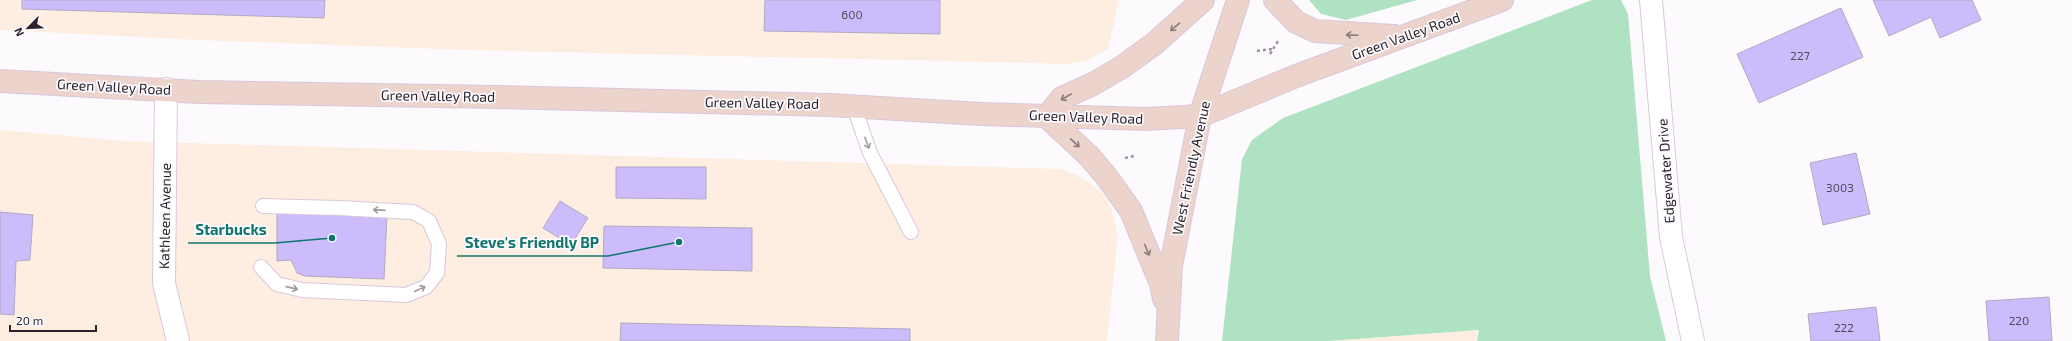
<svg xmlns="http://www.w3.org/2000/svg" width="2072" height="341" font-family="'Exo 2',sans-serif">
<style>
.commercial{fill:#feeee2}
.green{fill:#afe2c3}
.building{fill:#cdbcfc;stroke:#b0aac1}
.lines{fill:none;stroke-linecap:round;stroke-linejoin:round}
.service-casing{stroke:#d9c8dc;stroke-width:16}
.minor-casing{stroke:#d9c8dc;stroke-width:24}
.secondary-casing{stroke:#d9c8dc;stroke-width:24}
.path{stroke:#989399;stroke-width:2.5;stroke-dasharray:3 3;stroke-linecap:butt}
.service{stroke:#fff;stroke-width:14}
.minor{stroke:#fff;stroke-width:22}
.secondary{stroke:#ecd3cb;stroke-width:22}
.oneway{stroke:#8c7c7c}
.oneway2{stroke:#a09ca0}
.labels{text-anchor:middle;stroke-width:3.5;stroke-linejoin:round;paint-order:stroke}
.number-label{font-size:12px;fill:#544a60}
.street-label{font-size:14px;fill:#2b242c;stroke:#fdfafe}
.leader{fill:none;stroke:#0f766e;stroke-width:1.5}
.callout-dot{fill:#0f766e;stroke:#fdfafe;stroke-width:1.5}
.callout-label{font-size:15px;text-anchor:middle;font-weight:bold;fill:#0f766e;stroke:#fdfafe;stroke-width:3.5;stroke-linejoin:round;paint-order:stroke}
</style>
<rect width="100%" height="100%" fill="#fdfafe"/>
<path class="commercial" d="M 0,0 L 1119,0 L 1108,49 L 1088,60 L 1069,64 L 467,50 L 198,40 L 0,30 Z
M 0,130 L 125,141 L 1061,169 L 1080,176 L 1097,188 L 1108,201 L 1114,218 L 1118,237 L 1107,341 L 0,341 Z
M 1479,330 L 1477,341 L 1328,341 Z"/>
<path class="green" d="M 1309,0 L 1417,0 L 1346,20 L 1321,14 Z
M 1592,0 L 1621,0 L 1628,14 L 1650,276 L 1666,341 L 1477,341 L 1479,330 L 1328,341 L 1222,341 L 1242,159 L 1252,140 L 1283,118 Z"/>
<path class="building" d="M 22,0 L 325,0 L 324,18 L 22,9 Z
M 765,0 L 940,0 L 940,34 L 764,31 Z
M 1873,0 L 1972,0 L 1981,20 L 1940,38 L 1931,17 L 1889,36 Z
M 1841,8 L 1863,57 L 1759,103 L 1737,54 Z
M 1856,153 L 1870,214 L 1823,225 L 1810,163 Z
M 616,167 L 706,167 L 706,199 L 616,198 Z
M 560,201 L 588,218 L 571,245 L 543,228 Z
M 0,212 L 33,215 L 30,260 L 16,261 L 14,315 L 0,314 Z
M 277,213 L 387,216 L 384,279 L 305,276 L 297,273 L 291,260 L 277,261 Z
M 604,226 L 752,228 L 752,271 L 603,268 Z
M 2049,297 L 2052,341 L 1989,341 L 1986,301 Z
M 1876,307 L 1880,341 L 1811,341 L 1808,314 Z
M 621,323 L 910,329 L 910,341 L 620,341 Z"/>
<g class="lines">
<defs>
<path id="service" d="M 854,107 L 870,153 L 911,232
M 261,267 L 277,284 L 302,290 L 406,295 L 426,287 L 437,273 L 439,244 L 429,221 L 413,212 L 339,208 L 263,206"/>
<path id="minor" d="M 1651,0 L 1671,237 L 1693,341
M 166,89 L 164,283 L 178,341"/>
<path id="secondary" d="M 1275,0 L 1296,22 L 1315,31 L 1394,36
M 0,81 L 199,92 L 499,97 L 830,105 L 981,114 L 1146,119 L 1200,116 L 1296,76 L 1502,0
M 1047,117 L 1089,156 L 1106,176 L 1131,211 L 1161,284 L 1164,299
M 1047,117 L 1062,98 L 1093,84 L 1122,67 L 1154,44 L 1203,0
M 1167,341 L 1171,266 L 1200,116 L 1238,0"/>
</defs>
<use href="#service" class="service-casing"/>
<use href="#minor" class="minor-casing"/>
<use href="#secondary" class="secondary-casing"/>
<path class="path" d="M 1257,51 L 1272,49
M 1270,54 L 1278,41
M 1125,158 L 1134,156"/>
<use href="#service" class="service"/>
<use href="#minor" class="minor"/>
<use href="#secondary" class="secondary"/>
</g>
<defs><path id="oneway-shaft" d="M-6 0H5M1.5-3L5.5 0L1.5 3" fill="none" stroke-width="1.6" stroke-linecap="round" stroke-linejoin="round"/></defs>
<g class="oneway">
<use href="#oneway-shaft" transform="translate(1175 27) rotate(140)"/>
<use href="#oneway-shaft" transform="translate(1352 35) rotate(-178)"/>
<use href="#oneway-shaft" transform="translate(1066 97) rotate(150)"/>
<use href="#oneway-shaft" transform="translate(1075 143) rotate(43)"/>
<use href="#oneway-shaft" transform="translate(1147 250) rotate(68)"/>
</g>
<g class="oneway2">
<use href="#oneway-shaft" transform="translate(867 143) rotate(70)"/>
<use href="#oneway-shaft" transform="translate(379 210) rotate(-176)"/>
<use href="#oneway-shaft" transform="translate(292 288) rotate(13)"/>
<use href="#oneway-shaft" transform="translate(420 289) rotate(-25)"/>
</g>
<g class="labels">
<g class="number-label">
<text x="852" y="19">600</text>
<text x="1800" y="60">227</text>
<text x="1840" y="192">3003</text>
<text x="2019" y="325">220</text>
<text x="1844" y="332">222</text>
</g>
<g class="street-label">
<text transform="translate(1406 36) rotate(-20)" y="5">Green Valley Road</text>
<text transform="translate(114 87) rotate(3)" y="5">Green Valley Road</text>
<text transform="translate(438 96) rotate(1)" y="5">Green Valley Road</text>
<text transform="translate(762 103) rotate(1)" y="5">Green Valley Road</text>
<text transform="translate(1086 117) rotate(2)" y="5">Green Valley Road</text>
<text transform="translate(1191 168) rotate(-78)" y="5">West Friendly Avenue</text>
<text transform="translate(1666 171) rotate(-94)" y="5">Edgewater Drive</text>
<text transform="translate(165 216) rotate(-89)" y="5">Kathleen Avenue</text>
</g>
</g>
<path class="leader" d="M332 238L275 243H188M679 242L608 256H457"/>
<g class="callout-dot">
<circle cx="332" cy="238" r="4"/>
<circle cx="679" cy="242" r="4"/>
</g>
<g class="callout-label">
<text x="231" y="235">Starbucks</text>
<text x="532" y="248">Steve's Friendly BP</text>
</g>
<g transform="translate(28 28) rotate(246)" stroke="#fdfafe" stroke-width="3" paint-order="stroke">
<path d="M0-3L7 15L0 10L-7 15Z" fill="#2b242c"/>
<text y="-6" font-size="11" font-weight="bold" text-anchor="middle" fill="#2b242c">N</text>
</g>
<path d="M10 325v6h86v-6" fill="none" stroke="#2b242c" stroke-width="2"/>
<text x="16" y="325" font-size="12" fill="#2b242c" stroke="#fdfafe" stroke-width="3" paint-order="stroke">20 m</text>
</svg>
